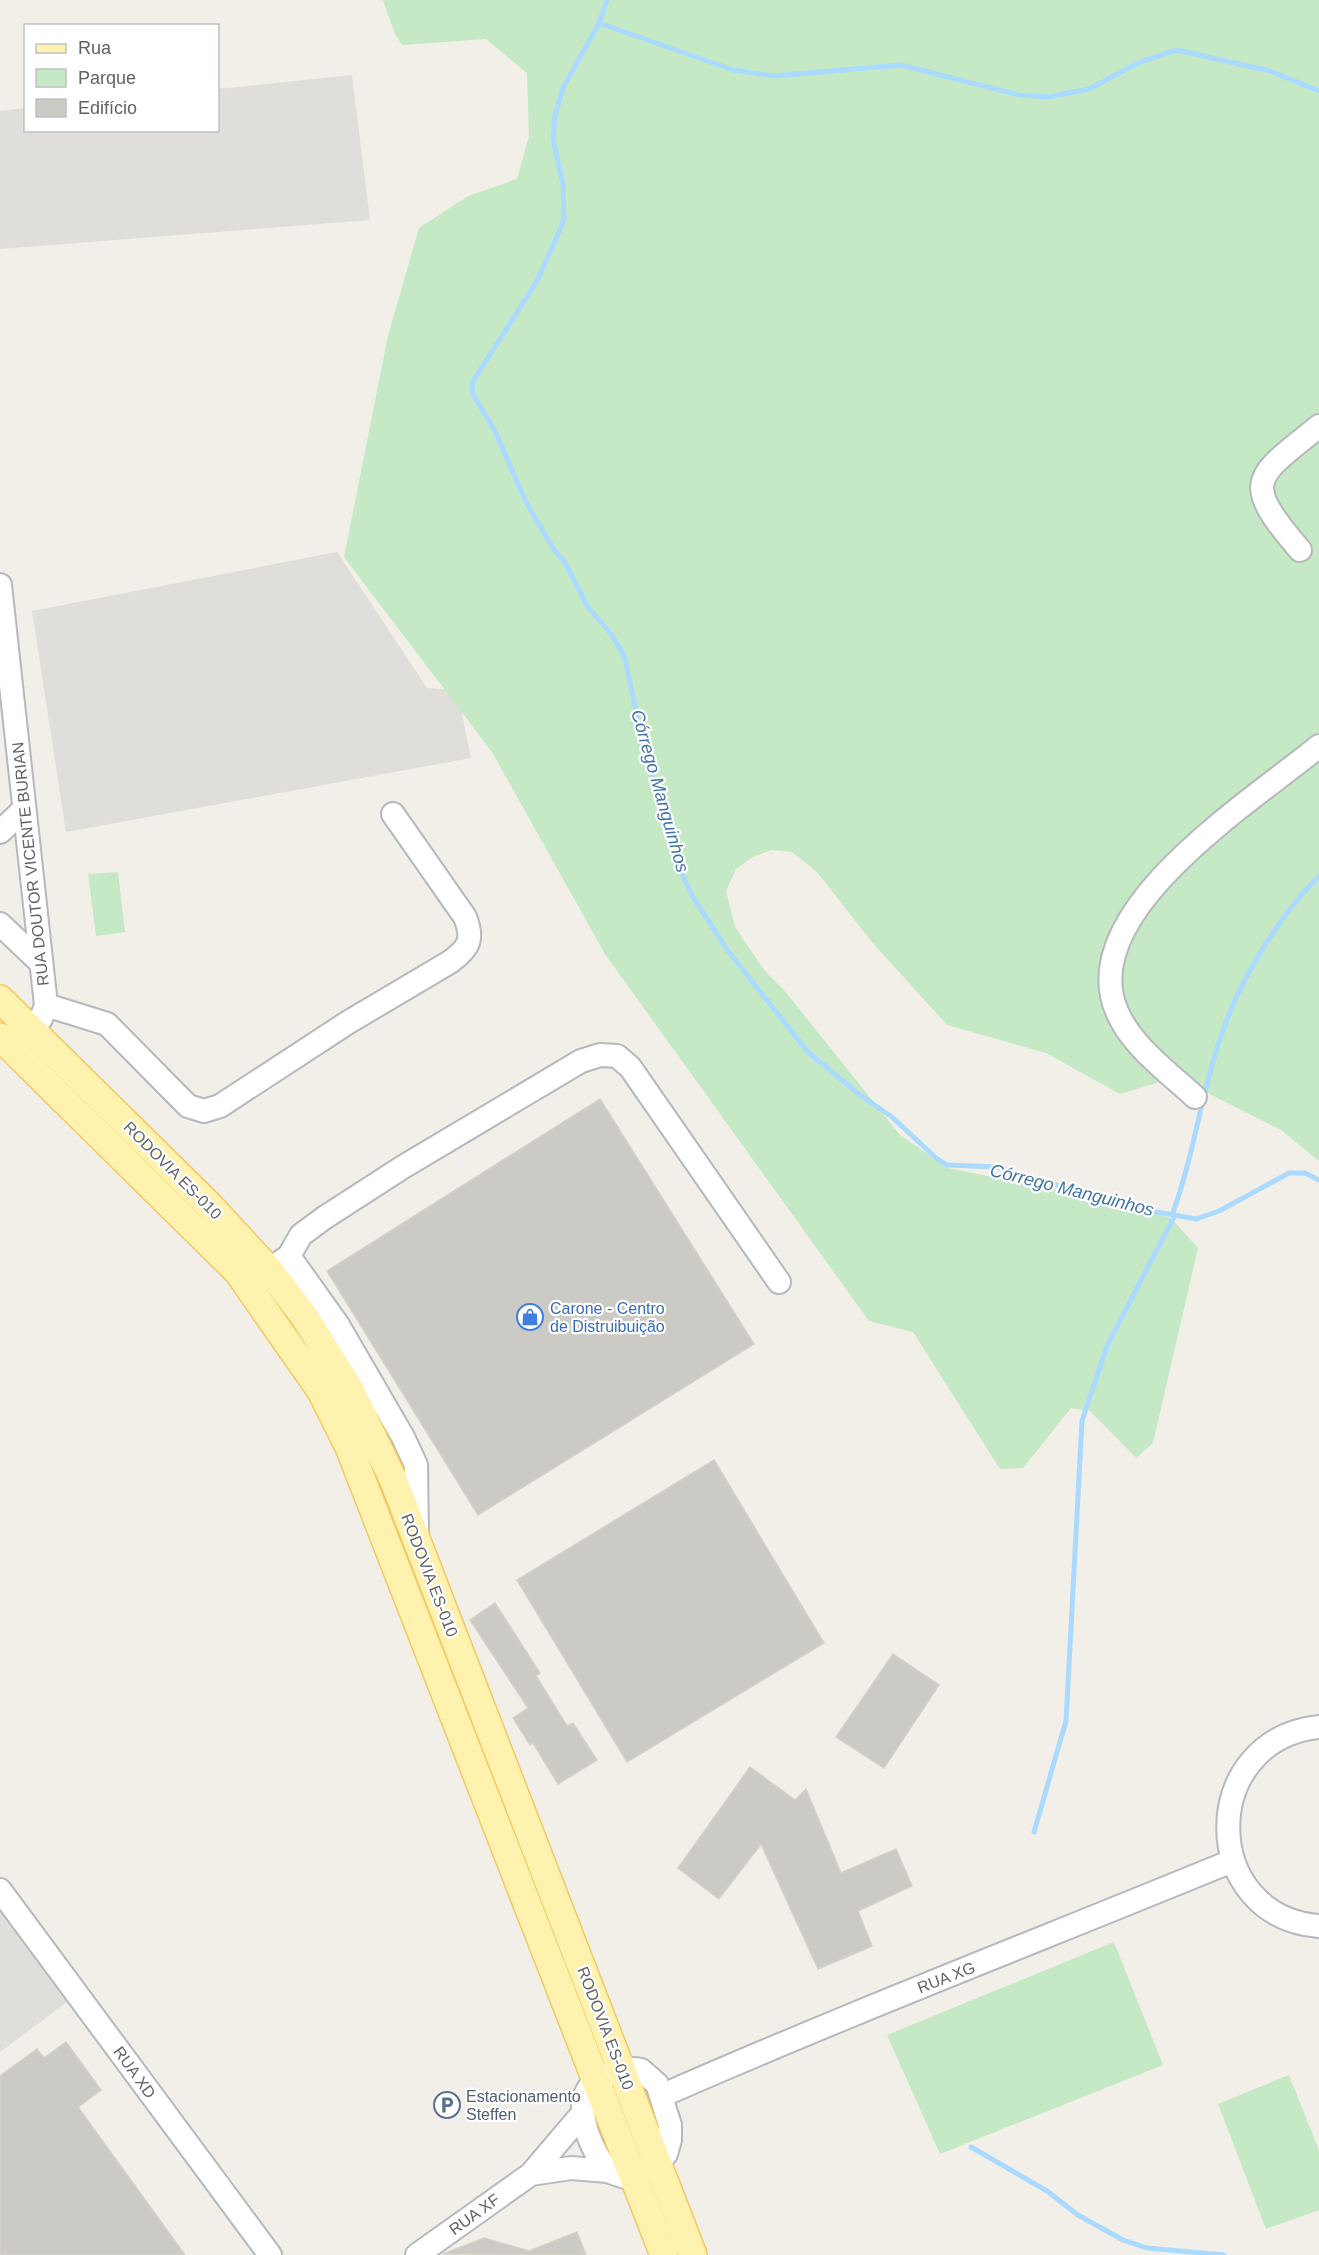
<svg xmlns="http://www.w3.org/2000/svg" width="1319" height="2255" font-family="Helvetica,sans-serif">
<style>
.industrial{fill:#e0deda}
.green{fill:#c5e8c5}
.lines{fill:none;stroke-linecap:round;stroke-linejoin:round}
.stream{stroke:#aadaff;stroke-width:5}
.building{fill:#cccac5;stroke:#d6d1c6;stroke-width:1.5}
.minor-casing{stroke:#b5b8bc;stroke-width:26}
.major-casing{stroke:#f2c960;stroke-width:30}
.minor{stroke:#fff;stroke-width:22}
.major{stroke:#fff2af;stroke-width:27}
.labels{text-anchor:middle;stroke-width:4.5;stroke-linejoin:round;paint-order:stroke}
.street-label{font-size:16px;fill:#5f6368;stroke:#fff}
.shop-label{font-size:16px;fill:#366cbe;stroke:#fff;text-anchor:start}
.service-label{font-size:16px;fill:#4e5e75;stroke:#fff;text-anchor:start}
.water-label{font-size:18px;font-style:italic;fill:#4174aa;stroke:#fff}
</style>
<rect width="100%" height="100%" fill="#f1efe8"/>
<path class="industrial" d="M 352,75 L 370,220 L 0,249 L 0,111 L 25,108 L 26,130 L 218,130 L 218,89 Z
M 337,552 L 427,688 L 457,690 L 471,758 L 66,832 L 32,611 Z
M 0,1910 L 67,2002 L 0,2052 Z"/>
<path class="green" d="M 383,0 L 1319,0 L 1319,1161 L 1281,1130 L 1192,1085 L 1169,1079 L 1120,1094 L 1046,1053 L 947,1025 L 871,941 L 817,872 L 792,852 L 771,850 L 753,857 L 736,869 L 726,891 L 735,927 L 764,970 L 784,990 L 900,1135 L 948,1168 L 1099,1199 L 1171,1218 L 1198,1248 L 1153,1443 L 1136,1458 L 1090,1411 L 1071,1408 L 1023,1468 L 1000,1469 L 913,1332 L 869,1321 L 605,954 L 492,752 L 344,557 L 388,336 L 419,228 L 468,196 L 517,179 L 529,136 L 527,73 L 486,39 L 402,45 L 395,34 Z
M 118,872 L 125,932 L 96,936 L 88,874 Z
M 1114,1942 L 1163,2065 L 940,2154 L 887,2035 Z
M 1289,2075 L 1319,2150 L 1319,2210 L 1266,2229 L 1218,2104 Z"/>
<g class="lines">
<path class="stream" d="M 607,0 L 599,23 L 563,88 L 555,116 L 553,139 L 563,184 L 564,218 L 559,232 L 537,281 L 472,383 L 473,394 L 495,431 L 526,502 L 554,550 L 564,561 L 588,607 L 611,634 L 624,655 L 643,744 L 681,872 L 693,897 L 728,951 L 808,1052 L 860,1095 L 892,1117 L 936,1158 L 947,1165 L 998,1167 L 1124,1206 L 1196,1219 L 1219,1211 L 1289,1173 L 1305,1173 L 1319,1180
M 599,23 L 733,70 L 774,76 L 901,65 L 1019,95 L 1048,97 L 1089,89 L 1140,62 L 1177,50 L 1270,71 L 1319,91
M 1172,1215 C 1195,1153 1201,1091 1223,1030 C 1241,978 1280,915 1319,876
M 1034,1832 L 1066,1721 L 1082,1421 L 1107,1346 L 1175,1215
M 971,2147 L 1047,2191 L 1078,2215 L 1123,2240 L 1147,2248 L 1224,2255"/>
</g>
<path class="building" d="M 600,1099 L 754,1344 L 478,1515 L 327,1271 Z
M 714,1460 L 824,1643 L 627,1762 L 517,1580 Z
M 495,1603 L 540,1673 L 536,1676 L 567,1726 L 573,1723 L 597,1760 L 558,1784 L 533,1743 L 530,1745 L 513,1718 L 528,1708 L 470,1620 Z
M 893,1654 L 939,1685 L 884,1768 L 836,1737 Z
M 750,1767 L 795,1800 L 806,1789 L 841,1873 L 896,1849 L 912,1886 L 858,1911 L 872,1946 L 818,1969 L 761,1844 L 719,1899 L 678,1868 Z
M 66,2042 L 101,2090 L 78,2107 L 185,2255 L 0,2255 L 0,2076 L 37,2049 L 44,2058 Z
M 577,2232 L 586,2255 L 443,2254 L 484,2238 L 529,2251 Z"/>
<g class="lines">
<defs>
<path id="minor" d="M 1300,550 C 1240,480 1255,478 1319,426
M 0,585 L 46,1005 L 41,1019
M 0,832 L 23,810
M 0,924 L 40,962
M 46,1005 L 107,1024 L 188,1106 L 204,1111 L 220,1106 L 347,1023 L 450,962 C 469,948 474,940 465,917 L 393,814
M 1195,1097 C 1165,1069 1121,1039 1112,996 C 1092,901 1255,799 1319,746
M 289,1256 L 301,1235 L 324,1218 L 403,1167 L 581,1061 L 600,1055 L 617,1056 L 630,1067 L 779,1282
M 276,1265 L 289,1256 L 338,1325 L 403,1437 L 416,1465 L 417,1533
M 1319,1727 C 1197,1740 1199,1917 1319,1926
M 0,1890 L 270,2255
M 661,2096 C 850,2013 1042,1939 1232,1861
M 531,2174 L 571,2168 L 607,2171 L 625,2177 L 658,2164 L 666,2154 L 670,2140 L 670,2125 L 657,2084 L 641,2070 C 626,2067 618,2071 604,2076 C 564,2094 590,2146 607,2171
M 417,2255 L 531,2174 L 583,2113"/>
<path id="major" d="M 0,999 L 209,1205 L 269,1270 L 304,1316 L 350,1390 L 393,1479 L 693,2255
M 0,1037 L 238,1272 L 321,1391 L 349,1447 L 664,2255"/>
</defs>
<use href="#minor" class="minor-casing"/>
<use href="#major" class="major-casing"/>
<use href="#minor" class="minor"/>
<use href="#major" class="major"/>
</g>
<defs>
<symbol id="shop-ring" viewBox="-11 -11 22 22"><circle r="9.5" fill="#fff" stroke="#3f7fe0" stroke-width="1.5"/><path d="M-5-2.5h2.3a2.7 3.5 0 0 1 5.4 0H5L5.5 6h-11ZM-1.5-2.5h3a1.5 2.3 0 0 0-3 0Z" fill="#3f7fe0"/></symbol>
<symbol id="parking-ring" viewBox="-11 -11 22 22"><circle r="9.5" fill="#fff" stroke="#5c6f8a" stroke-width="1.5"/><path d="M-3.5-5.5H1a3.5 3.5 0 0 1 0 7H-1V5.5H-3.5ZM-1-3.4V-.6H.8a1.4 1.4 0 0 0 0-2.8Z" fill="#5c6f8a"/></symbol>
</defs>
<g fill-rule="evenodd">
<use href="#shop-ring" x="515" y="1302" width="30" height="30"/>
<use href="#parking-ring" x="432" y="2090" width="30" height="30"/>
</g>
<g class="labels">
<g class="street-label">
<text transform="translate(30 864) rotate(-96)" y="6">RUA DOUTOR VICENTE BURIAN</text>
<text transform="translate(173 1170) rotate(45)" y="6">RODOVIA ES-010</text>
<text transform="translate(430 1575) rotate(69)" y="6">RODOVIA ES-010</text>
<text transform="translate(946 1977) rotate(-21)" y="6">RUA XG</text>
<text transform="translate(606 2028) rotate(69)" y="6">RODOVIA ES-010</text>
<text transform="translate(135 2072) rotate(54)" y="6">RUA XD</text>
<text transform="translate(474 2214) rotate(-36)" y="6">RUA XF</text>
</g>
<g class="shop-label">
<text x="550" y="1314">Carone - Centro<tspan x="550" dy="18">de Distruibuição</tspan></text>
</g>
<g class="service-label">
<text x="466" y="2102">Estacionamento<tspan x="466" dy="18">Steffen</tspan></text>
</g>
<g class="water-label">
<text transform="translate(660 791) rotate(74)" y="6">Córrego Manguinhos</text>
<text transform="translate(1072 1190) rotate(14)" y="6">Córrego Manguinhos</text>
</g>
</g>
<rect x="24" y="24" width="195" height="108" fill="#ffffff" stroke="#bfc1c3" stroke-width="1.5"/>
<rect x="36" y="44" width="30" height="9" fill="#fff2af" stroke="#bfc1c3" stroke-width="1.5"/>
<text x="78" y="54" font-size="18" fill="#5f6368">Rua</text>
<rect x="36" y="69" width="30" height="18" fill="#c5e8c5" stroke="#bfc1c3" stroke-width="1.5"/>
<text x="78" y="84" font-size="18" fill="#5f6368">Parque</text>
<rect x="36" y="99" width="30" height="18" fill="#cccac5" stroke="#bfc1c3" stroke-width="1.5"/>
<text x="78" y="114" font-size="18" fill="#5f6368">Edifício</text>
</svg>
